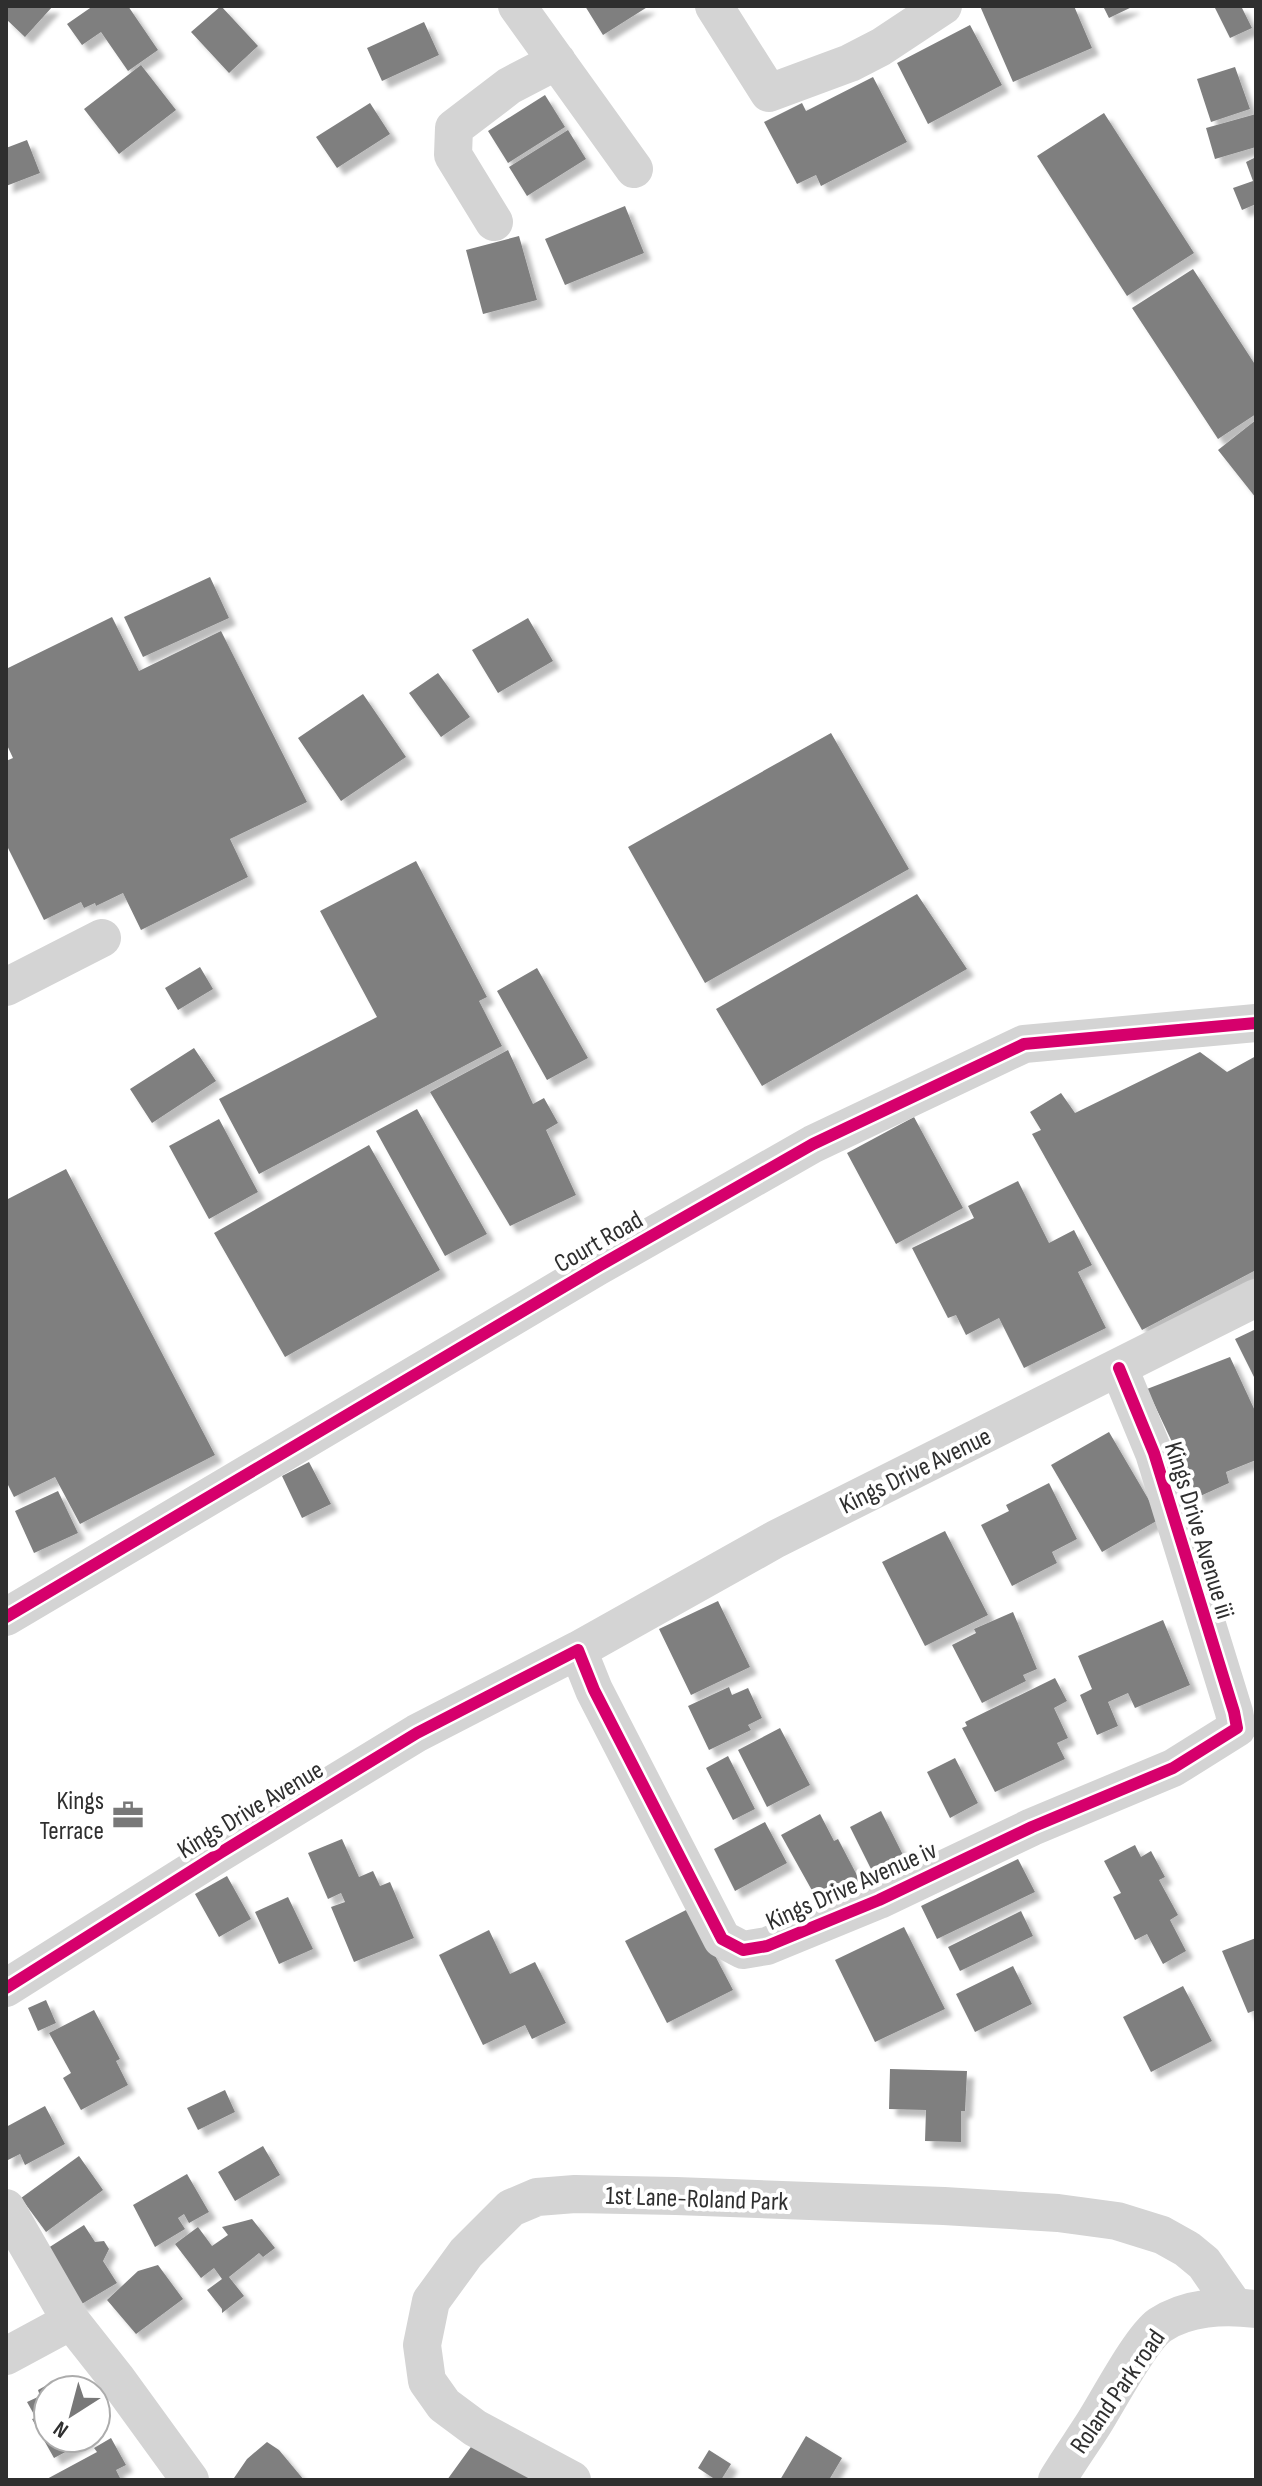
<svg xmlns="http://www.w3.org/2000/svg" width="1262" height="2486" font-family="'Sofia Sans Condensed',sans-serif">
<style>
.building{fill:#7f7f7f;filter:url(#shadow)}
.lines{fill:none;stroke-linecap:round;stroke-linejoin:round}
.street{stroke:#d4d4d4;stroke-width:38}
.cycleway-casing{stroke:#fff;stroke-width:17}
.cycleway{stroke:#d6006c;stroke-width:12}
.labels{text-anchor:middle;stroke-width:8;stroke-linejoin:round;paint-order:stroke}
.street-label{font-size:26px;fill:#2f2f2f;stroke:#fff}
.poi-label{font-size:26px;fill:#2f2f2f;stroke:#fff;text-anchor:end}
</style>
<defs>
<filter id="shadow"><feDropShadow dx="7" dy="7" stdDeviation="2" flood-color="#0004"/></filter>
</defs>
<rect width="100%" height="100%" fill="#fff"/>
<path class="building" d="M 6,6 L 53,6 L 25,37 L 6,19 Z
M 93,6 L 128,6 L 158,50 L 128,71 L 101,32 L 82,45 L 67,24 Z
M 221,6 L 258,46 L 229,73 L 191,32 Z
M 585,6 L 649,6 L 603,35 Z
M 980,6 L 1074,6 L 1092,48 L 1013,82 Z
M 1103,6 L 1134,6 L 1109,18 Z
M 1219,6 L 1241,6 L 1252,28 L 1230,38 L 1215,8 Z
M 424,22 L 439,55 L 382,81 L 367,48 Z
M 970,25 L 1002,85 L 928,124 L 897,63 Z
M 141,65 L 176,110 L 119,154 L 84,109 Z
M 1235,67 L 1250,109 L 1211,122 L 1197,79 Z
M 873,77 L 907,142 L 821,186 L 816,175 L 797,184 L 764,122 L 802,103 L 806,111 Z
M 545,95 L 565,127 L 508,163 L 488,131 Z
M 370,103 L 390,134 L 337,168 L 316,137 Z
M 1104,113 L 1194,253 L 1127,296 L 1037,156 Z
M 1256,114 L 1256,147 L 1215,159 L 1206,128 Z
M 568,130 L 586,159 L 527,196 L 509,167 Z
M 27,140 L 40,173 L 6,186 L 6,148 Z
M 1256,157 L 1256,204 L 1242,210 L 1233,188 L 1253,181 L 1246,162 Z
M 625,206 L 644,253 L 565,285 L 545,239 Z
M 519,236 L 537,300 L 483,314 L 466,250 Z
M 1193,269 L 1256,366 L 1256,414 L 1218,439 L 1132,308 Z
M 1256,420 L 1256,498 L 1218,450 Z
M 210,577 L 229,618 L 143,657 L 124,617 Z
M 112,617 L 139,671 L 221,631 L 307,802 L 230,839 L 248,877 L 141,930 L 123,893 L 96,906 L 95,903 L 84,908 L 81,902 L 44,920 L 6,844 L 6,761 L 13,758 L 6,743 L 6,669 Z
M 528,618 L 553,661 L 498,693 L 472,650 Z
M 438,673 L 470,717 L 441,737 L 409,693 Z
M 363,694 L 406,757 L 341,801 L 298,738 Z
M 831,733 L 909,869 L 705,983 L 628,847 Z
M 416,861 L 487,997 L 479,1001 L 502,1046 L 259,1174 L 219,1099 L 377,1017 L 320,911 Z
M 917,894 L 967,969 L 762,1086 L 716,1009 Z
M 200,967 L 213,989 L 178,1010 L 165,988 Z
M 537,968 L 588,1058 L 547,1080 L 497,991 Z
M 194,1048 L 216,1081 L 152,1123 L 130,1089 Z
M 508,1050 L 533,1104 L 544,1098 L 558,1123 L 546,1130 L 576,1195 L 510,1226 L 430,1092 Z
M 1200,1052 L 1227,1072 L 1256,1056 L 1256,1270 L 1142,1330 L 1032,1134 L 1041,1130 L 1030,1112 L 1061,1093 L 1075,1113 Z
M 417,1109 L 487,1234 L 445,1256 L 376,1131 Z
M 914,1117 L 963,1208 L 896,1244 L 847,1153 Z
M 219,1119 L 258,1192 L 209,1219 L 169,1146 Z
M 369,1145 L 440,1270 L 285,1357 L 214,1233 Z
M 66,1169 L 215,1455 L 80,1524 L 55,1477 L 14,1497 L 6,1481 L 6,1200 Z
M 1018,1181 L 1049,1243 L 1074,1230 L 1092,1265 L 1078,1272 L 1106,1328 L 1024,1368 L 999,1318 L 966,1335 L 956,1315 L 948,1318 L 912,1248 L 974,1218 L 968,1206 Z
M 1256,1329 L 1256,1381 L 1235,1339 Z
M 1230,1357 L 1256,1413 L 1256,1460 L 1226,1472 L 1229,1483 L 1198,1497 L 1147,1389 Z
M 1109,1432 L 1160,1519 L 1102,1552 L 1051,1465 Z
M 309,1462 L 331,1504 L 302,1518 L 282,1476 Z
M 1049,1483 L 1077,1539 L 1052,1552 L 1057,1563 L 1012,1586 L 981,1525 L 1009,1511 L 1006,1505 Z
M 58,1491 L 78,1533 L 34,1553 L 15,1511 Z
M 945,1531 L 988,1615 L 925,1646 L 882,1562 Z
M 718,1601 L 750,1667 L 691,1695 L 659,1629 Z
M 1013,1612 L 1037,1669 L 1023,1675 L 1026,1681 L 982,1703 L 952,1645 L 976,1633 L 974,1629 Z
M 1163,1620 L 1190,1685 L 1135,1708 L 1128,1693 L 1108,1702 L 1118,1726 L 1097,1735 L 1080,1695 L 1092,1689 L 1078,1656 Z
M 1055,1678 L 1067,1701 L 1054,1708 L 1068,1738 L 1057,1743 L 1065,1759 L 995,1792 L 962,1728 L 967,1726 L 965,1722 Z
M 729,1687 L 732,1695 L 748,1688 L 762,1718 L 748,1725 L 751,1730 L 709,1750 L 688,1706 Z
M 780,1728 L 810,1785 L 767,1807 L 738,1750 Z
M 728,1756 L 755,1809 L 733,1820 L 706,1768 Z
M 955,1758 L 978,1803 L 950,1818 L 927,1772 Z
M 881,1811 L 905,1859 L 874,1875 L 850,1827 Z
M 820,1814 L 834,1841 L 838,1839 L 860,1881 L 819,1903 L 781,1835 Z
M 765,1822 L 787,1863 L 735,1891 L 714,1849 Z
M 342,1839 L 359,1877 L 373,1871 L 380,1886 L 390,1882 L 414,1938 L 354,1962 L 331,1907 L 345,1902 L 341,1893 L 328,1899 L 308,1853 Z
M 1135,1845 L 1141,1857 L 1151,1851 L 1165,1877 L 1159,1880 L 1178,1915 L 1170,1920 L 1186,1951 L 1163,1964 L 1147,1934 L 1135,1940 L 1113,1897 L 1121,1893 L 1104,1861 Z
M 1018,1859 L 1035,1892 L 937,1939 L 921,1906 Z
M 227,1876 L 251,1919 L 219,1937 L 195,1894 Z
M 288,1897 L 313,1949 L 279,1964 L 255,1912 Z
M 690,1908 L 733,1990 L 667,2023 L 625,1941 Z
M 1021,1911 L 1033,1936 L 960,1971 L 948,1947 Z
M 904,1927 L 945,2009 L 875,2042 L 835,1960 Z
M 489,1930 L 510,1974 L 535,1962 L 566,2023 L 532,2039 L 525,2025 L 483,2045 L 439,1955 Z
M 1256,1938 L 1256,2010 L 1248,2013 L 1222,1951 Z
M 1013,1966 L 1032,2004 L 975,2032 L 956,1994 Z
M 1183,1986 L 1212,2041 L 1151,2072 L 1123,2017 Z
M 46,2000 L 56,2023 L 38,2031 L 28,2008 Z
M 94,2010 L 120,2059 L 116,2061 L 128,2085 L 81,2110 L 63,2078 L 71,2073 L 49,2033 Z
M 890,2069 L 967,2071 L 965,2111 L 961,2111 L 961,2142 L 925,2141 L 926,2110 L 889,2109 Z
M 225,2090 L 235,2112 L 198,2130 L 187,2108 Z
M 45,2106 L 65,2144 L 25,2165 L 20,2154 L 6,2161 L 6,2127 Z
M 263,2146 L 280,2175 L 235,2201 L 218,2172 Z
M 79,2156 L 103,2190 L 46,2232 L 21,2198 Z
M 187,2174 L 209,2212 L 189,2223 L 184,2214 L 178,2218 L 185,2229 L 155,2247 L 133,2205 Z
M 252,2219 L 275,2248 L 263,2257 L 259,2253 L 229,2277 L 244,2296 L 222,2313 L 222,2309 L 207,2290 L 222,2279 L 214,2268 L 201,2278 L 175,2244 L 198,2227 L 212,2246 L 228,2235 L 222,2227 Z
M 84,2225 L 95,2242 L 104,2241 L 109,2249 L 103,2261 L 117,2283 L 80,2305 L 45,2250 Z
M 158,2265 L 183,2299 L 136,2334 L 107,2300 L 138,2271 Z
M 56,2380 L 61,2390 L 48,2390 L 48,2438 L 92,2438 L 54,2458 L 32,2419 L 36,2418 L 27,2402 L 40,2396 L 38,2390 Z
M 481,2433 L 545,2480 L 447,2480 Z
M 806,2436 L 842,2458 L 829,2480 L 780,2480 Z
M 111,2438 L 126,2465 L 116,2470 L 121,2480 L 45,2480 L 97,2452 L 94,2448 Z
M 267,2442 L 279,2450 L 304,2480 L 236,2480 L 234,2478 L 247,2459 Z
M 709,2450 L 731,2464 L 721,2480 L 716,2480 L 698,2468 Z"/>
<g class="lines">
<path class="street" d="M 517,6 L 634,169
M 714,6 L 769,93 L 850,63 L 881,47 L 943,6
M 494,222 L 453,155 L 454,128 L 509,86 L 557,61
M 6,987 L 102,938
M 6,1617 L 597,1267 L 813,1144 L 1024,1044 L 1256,1023
M 578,1650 L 776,1539 L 1256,1298
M 6,1988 L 220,1853 L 417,1733 L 578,1650 L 594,1690 L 722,1939 L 743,1950 L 767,1946 L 879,1900 L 1032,1827 L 1173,1768 L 1237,1728 L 1234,1712 L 1154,1453 L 1119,1368
M 6,2208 L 71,2321 L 6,2356
M 71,2321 L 116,2378 L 190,2480
M 572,2480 L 475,2428 L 444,2405 L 427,2381 L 422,2345 L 431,2301 L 466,2253 L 511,2208 L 537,2197 L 575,2194 L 676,2196 L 944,2206 L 1058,2213 L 1117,2221 L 1162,2235 L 1187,2249 L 1204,2263 L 1234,2306
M 1057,2480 C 1069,2460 1082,2442 1094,2423 C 1108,2401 1141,2338 1160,2325 C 1187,2307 1224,2305 1255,2309"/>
<defs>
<path id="cycleway" d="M 6,1617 L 597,1267 L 813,1144 L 1024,1044 L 1256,1023
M 6,1988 L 220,1853 L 417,1733 L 578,1650 L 594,1690 L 722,1939 L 743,1950 L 767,1946 L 879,1900 L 1032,1827 L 1173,1768 L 1237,1728 L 1234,1712 L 1154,1453 L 1119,1368"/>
</defs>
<use href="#cycleway" class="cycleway-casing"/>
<use href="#cycleway" class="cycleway"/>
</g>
<defs>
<symbol id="office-bare" viewBox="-9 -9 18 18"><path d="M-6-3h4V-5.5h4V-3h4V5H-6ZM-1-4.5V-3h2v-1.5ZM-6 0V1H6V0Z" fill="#787878" stroke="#fff" stroke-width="2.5" paint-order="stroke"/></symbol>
</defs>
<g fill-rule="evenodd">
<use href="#office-bare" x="106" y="1793" width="44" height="44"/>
</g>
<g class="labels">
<g class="street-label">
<text transform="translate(598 1241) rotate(-30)" y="9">Court Road</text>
<text transform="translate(915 1470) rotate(-26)" y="9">Kings Drive Avenue</text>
<text transform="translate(1200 1530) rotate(73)" y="9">Kings Drive Avenue iii</text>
<text transform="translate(250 1809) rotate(-31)" y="9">Kings Drive Avenue</text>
<text transform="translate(851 1885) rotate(-24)" y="9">Kings Drive Avenue iv</text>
<text transform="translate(697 2198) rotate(2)" y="9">1st Lane-Roland Park</text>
<text transform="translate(1117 2391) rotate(-55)" y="9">Roland Park road</text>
</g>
<g class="poi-label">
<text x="104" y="1809">Kings<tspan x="104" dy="30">Terrace</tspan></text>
</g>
</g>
<rect width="1262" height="2486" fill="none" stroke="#2f2f2f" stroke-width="16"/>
<g transform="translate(72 2414) rotate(216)"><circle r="38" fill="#ffffff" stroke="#acacac" stroke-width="2"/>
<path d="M0-6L14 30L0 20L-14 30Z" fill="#787878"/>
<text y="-12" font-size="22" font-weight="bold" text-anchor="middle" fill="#2f2f2f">N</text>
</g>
</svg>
